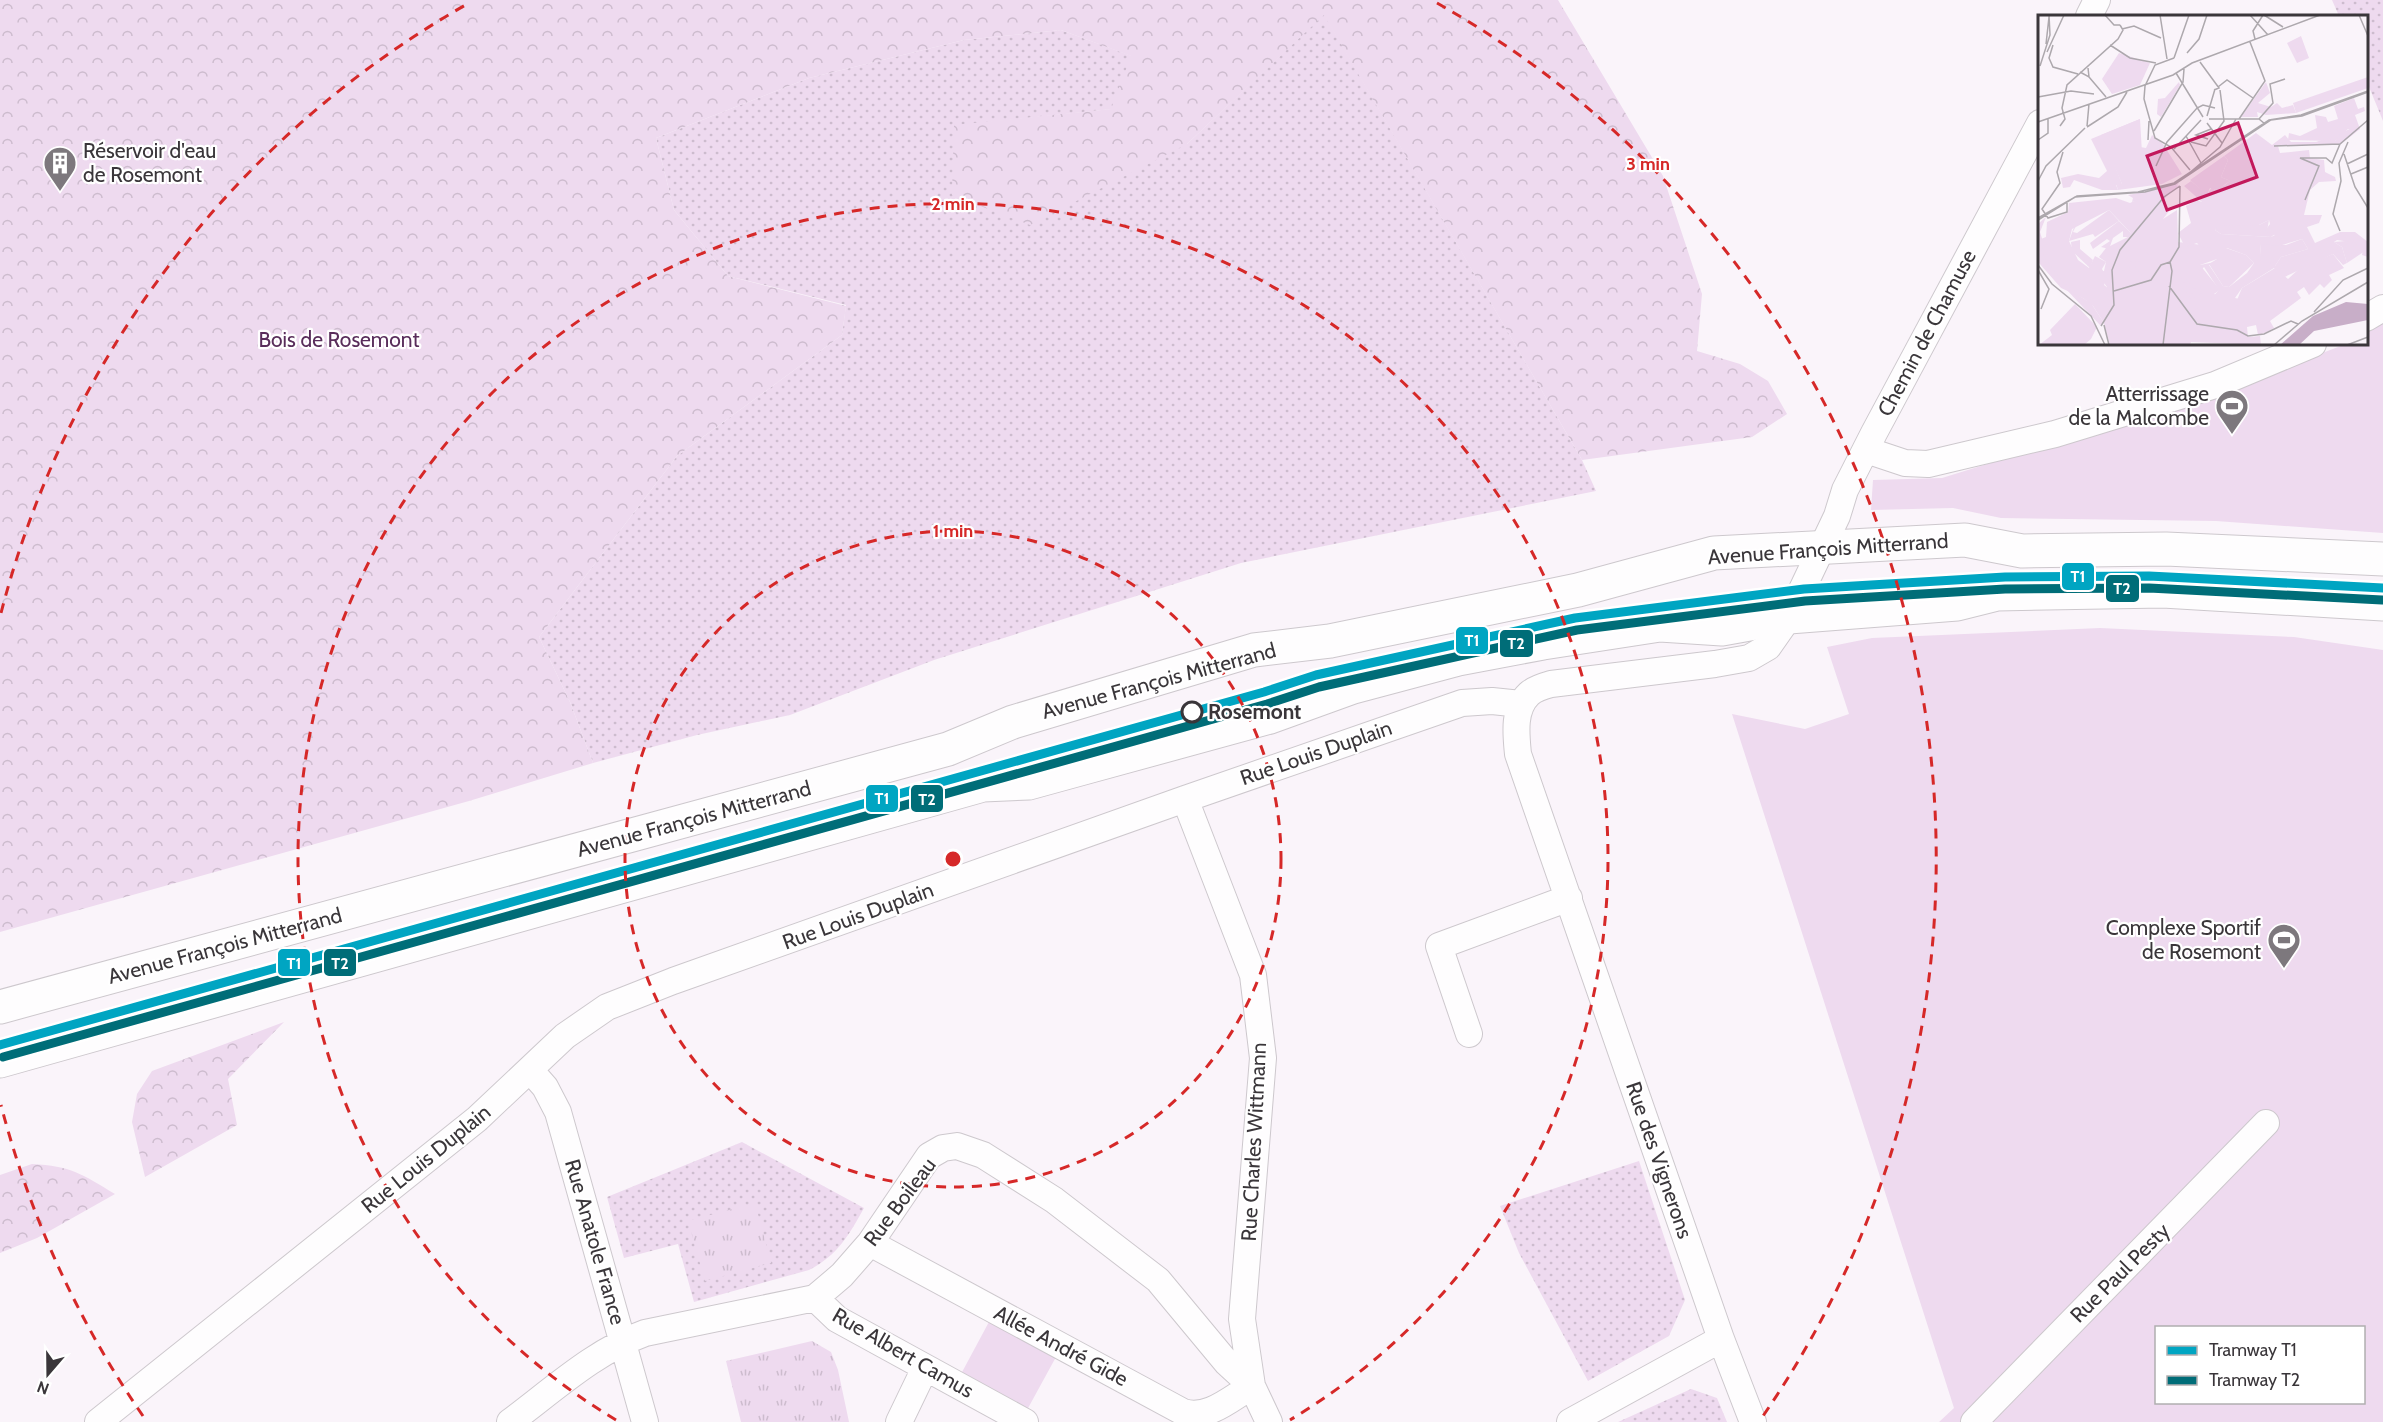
<svg xmlns="http://www.w3.org/2000/svg" width="2383" height="1422" font-family="Cabin,sans-serif">
<style>
.grass{fill:url(#grass-dots)}
.forest{fill:url(#forest-crowns)}
.park{fill:url(#park-tufts)}
.garden{fill:#eedaef;fill-rule:evenodd}
.lines{fill:none;stroke-linecap:round;stroke-linejoin:round}
.street-casing{stroke:#cdc8cd;stroke-width:28}
.secondary-casing{stroke:#cdc8cd;stroke-width:35}
.street{stroke:#fefdfe;stroke-width:26}
.secondary{stroke:#fefdfe;stroke-width:33}
.tram-1-casing{stroke:#fff;stroke-width:14}
.tram-2-casing{stroke:#fff;stroke-width:14}
.tram-1{stroke:#00a5c2;stroke-width:9}
.tram-2{stroke:#006d78;stroke-width:9}
.ring{fill:none;stroke:#d62828;stroke-width:3;stroke-dasharray:10 8}
.stop-dot{fill:#fff;stroke:#3a363a;stroke-width:3}
.labels{text-anchor:middle;stroke-width:4.5;stroke-linejoin:round;paint-order:stroke}
.poi-label{font-size:21px;fill:#3a363a;stroke:#fff;text-anchor:end}
.street-label{font-size:21px;fill:#3a363a;stroke:#fff}
.park-label{font-size:21px;fill:#592d5b;stroke:#fff}
.stop-label{font-size:21px;font-weight:bold;fill:#3a363a;stroke:#fff;text-anchor:start}
.inset-road{fill:none;stroke:#ada8ad;stroke-width:1.5}
.view{fill:#c2185b;fill-opacity:0.15;stroke:#c2185b;stroke-width:3}
.inset-edge{fill:none;stroke:#3a363a;stroke-width:3}
.centre{fill:#d62828;stroke:#fff;stroke-width:3}
.ring-label{font-size:18px;text-anchor:middle;font-weight:bold;fill:#d62828;stroke:#fff;stroke-width:4.5;stroke-linejoin:round;paint-order:stroke}
.line-badge{stroke:#fff;stroke-width:2}
.badge-label{font-size:16px;text-anchor:middle;font-weight:bold;fill:#fff}
</style>
<defs>
<pattern id="grass-dots" width="8" height="8" patternUnits="userSpaceOnUse" patternTransform="scale(1.5)"><rect width="8" height="8" fill="#eedaef"/><path d="M2 2h.1M6 6h.1" fill="none" stroke="#cdbcce" stroke-width="1.8" stroke-linecap="round"/></pattern>
<pattern id="forest-crowns" width="20" height="18" patternUnits="userSpaceOnUse" patternTransform="scale(1.5)"><rect width="20" height="18" fill="#eedaef"/><path d="M2 6a3 3 0 1 1 6 0M12 15a3 3 0 1 1 6 0" fill="none" stroke="#cdbcce"/></pattern>
<pattern id="park-tufts" width="24" height="20" patternUnits="userSpaceOnUse" patternTransform="scale(1.5)"><rect width="24" height="20" fill="#eedaef"/><path d="M3 7l-1-3M5 7V3M7 7l1-3M15 17l-1-3M17 17v-4M19 17l1-3" fill="none" stroke="#cdbcce"/></pattern>
</defs>
<rect width="100%" height="100%" fill="#faf4fa"/>
<path class="grass" d="M 2332,0 L 2383,0 L 2383,121 L 2367,82 L 2366,16 L 2339,16 Z
M 1324,14 L 1582,460 L 1596,491 L 1241,563 L 934,660 L 790,715 L 697,735 L 593,763 L 570,702 L 539,637 L 677,456 L 842,335 L 846,305 L 728,276 L 674,210 L 656,138 L 809,78 L 964,40 L 1061,30 L 1132,56 L 1112,109 L 954,126 L 1187,144 Z
M 742,1142 L 864,1208 C 849,1235 838,1255 809,1270 L 694,1302 L 678,1244 L 624,1258 L 607,1197 Z
M 1639,1161 L 1685,1300 L 1669,1336 L 1588,1381 L 1519,1253 L 1500,1206 Z
M 1691,1389 L 1717,1398 L 1727,1422 L 1618,1422 Z"/>
<path class="forest" d="M 0,0 L 1558,0 L 1663,176 L 1702,294 L 1697,351 L 1740,364 L 1768,381 L 1787,414 L 1752,437 L 1582,460 L 1324,15 L 1187,144 L 1030,225 L 952,195 L 954,125 L 1111,109 L 1131,56 L 1061,30 L 964,40 L 809,78 L 656,138 L 674,210 L 728,276 L 846,306 L 842,335 L 677,456 L 539,637 L 570,702 L 593,763 L 469,801 L 0,932 Z
M 284,1022 L 228,1079 L 237,1125 L 145,1177 L 132,1122 L 137,1094 L 152,1071 Z
M 32,1164 C 71,1166 82,1174 115,1194 L 37,1238 L 0,1253 L 0,1175 Z"/>
<path class="park" d="M 755,1203 L 771,1263 L 705,1281 L 688,1221 Z
M 812,1341 L 831,1352 L 838,1370 L 849,1422 L 741,1422 L 726,1361 Z"/>
<path class="garden" d="M 2383,321 L 2383,533 L 2216,521 L 2001,518 L 1953,508 L 1871,510 L 1873,480 L 1942,478 L 2220,392 L 2346,344 L 2366,344 L 2367,331 Z
M 2100,628 L 2294,637 L 2383,650 L 2383,1422 L 1939,1422 L 1954,1408 L 1732,714 L 1805,729 L 1849,714 L 1827,647 L 1872,638 ZM 2156,1328 L 2364,1328 L 2364,1402 L 2156,1402 Z
M 990,1320 L 1056,1357 L 1027,1410 L 961,1374 Z"/>
<g class="lines">
<defs>
<path id="street" d="M 2089,16 L 2097,0
M 2366,318 L 2383,308
M 1866,450 L 1905,463 L 1928,464 L 2055,434 L 2215,385 L 2313,344
M 1185,799 L 1253,975 L 1263,1058 L 1242,1319 L 1252,1386 L 1269,1422
M 1469,1034 L 1439,946 L 1569,898
M 530,1070 L 545,1087 L 558,1112 L 645,1422
M 815,1298 L 837,1319 L 1025,1422
M 98,1422 L 477,1119 L 565,1036 L 607,1007 L 673,981 L 1185,799 L 1462,703 L 1492,701 L 1521,704
M 510,1422 C 553,1390 595,1351 645,1333 L 815,1298 L 842,1275 L 870,1243 L 929,1156 L 943,1148 L 957,1146 L 983,1155 L 1054,1200 L 1158,1280 L 1227,1363 L 1252,1386 C 1231,1398 1208,1420 1183,1412 L 870,1243
M 899,1422 L 925,1368
M 1570,1422 L 1721,1339
M 1753,1422 L 1721,1339 L 1518,754 C 1516,734 1513,709 1529,694 C 1534,689 1544,686 1551,684 L 1715,664 L 1749,658 L 1768,647 L 1789,617 L 1837,516 L 1845,490 L 1874,433 L 2040,123
M 1974,1422 L 2266,1123"/>
<path id="secondary" d="M 0,1007 L 948,749 L 1013,722 L 1254,650 L 1330,641 L 1578,590 L 1714,553 L 1965,540 L 2022,551 L 2166,549 L 2383,559
M 0,1061 L 983,785 L 1029,783 L 1069,772 L 1270,717 L 1353,687 L 1458,659 L 1543,643 L 1660,625 L 1722,629 L 1789,617 L 1957,604 L 1997,594 L 2163,591 L 2383,604"/>
</defs>
<use href="#street" class="street-casing"/>
<use href="#secondary" class="secondary-casing"/>
<use href="#street" class="street"/>
<use href="#secondary" class="secondary"/>
<defs>
<path id="tram-1" d="M 0,1045 L 1264,692 L 1316,675 L 1575,618 L 1804,589 L 2005,577 L 2149,576 L 2383,588"/>
<path id="tram-2" d="M 3,1057 L 1267,704 L 1319,687 L 1577,630 L 1805,601 L 2005,589 L 2149,588 L 2382,600"/>
</defs>
<use href="#tram-1" class="tram-1-casing"/>
<use href="#tram-2" class="tram-2-casing"/>
<use href="#tram-1" class="tram-1"/>
<use href="#tram-2" class="tram-2"/>
</g>
<g class="ring">
<circle cx="953" cy="859" r="328"/>
<path d="M616 1420A655 655 0 1 1 1290 1420"/>
<path d="M143 1416A983 983 0 0 1 1 1105M1 613A983 983 0 0 1 469 3M1437 3A983 983 0 0 1 1763 1416"/>
</g>
<defs>
<symbol id="building-pin" viewBox="-11 -11 22 30"><path d="M0 17L-7.5 6A9.5 9.5 0 1 1 7.5 6Z" fill="#7d787d" stroke="#fff"/><path d="M-4-6H4V6H1V3H-1V6H-4ZM-2.5-4.3h1.7v1.8h-1.7ZM.8-4.3h1.7v1.8H.8ZM-2.5-1h1.7V.8h-1.7ZM.8-1h1.7V.8H.8Z" fill="#fff"/></symbol>
<symbol id="stadium-pin" viewBox="-11 -11 22 30"><path d="M0 17L-7.5 6A9.5 9.5 0 1 1 7.5 6Z" fill="#7d787d" stroke="#fff"/><path d="M0-5a6.5 5 0 1 0 0 10a6.5 5 0 1 0 0-10ZM-3.5-1.8h7v3.6h-7Z" fill="#fff"/></symbol>
</defs>
<g fill-rule="evenodd">
<use href="#building-pin" x="41" y="144" width="38" height="52"/>
<use href="#stadium-pin" x="2213" y="387" width="38" height="52"/>
<use href="#stadium-pin" x="2265" y="921" width="38" height="52"/>
</g>
<circle class="stop-dot" cx="1192" cy="712" r="10"/>
<g class="labels">
<g class="poi-label">
<text x="83" y="158" text-anchor="start">Réservoir d'eau<tspan x="83" dy="24">de Rosemont</tspan></text>
<text x="2209" y="401">Atterrissage<tspan x="2209" dy="24">de la Malcombe</tspan></text>
<text x="2261" y="935">Complexe Sportif<tspan x="2261" dy="24">de Rosemont</tspan></text>
</g>
<g class="street-label">
<text transform="translate(1927 333) rotate(-62)" y="7">Chemin de Chamuse</text>
<text transform="translate(1828 549) rotate(-4)" y="7">Avenue François Mitterrand</text>
<text transform="translate(1159 681) rotate(-15)" y="7">Avenue François Mitterrand</text>
<text transform="translate(1316 753) rotate(-19)" y="7">Rue Louis Duplain</text>
<text transform="translate(694 819) rotate(-15)" y="7">Avenue François Mitterrand</text>
<text transform="translate(858 916) rotate(-20)" y="7">Rue Louis Duplain</text>
<text transform="translate(225 946) rotate(-15)" y="7">Avenue François Mitterrand</text>
<text transform="translate(1254 1142) rotate(-87)" y="7">Rue Charles Wittmann</text>
<text transform="translate(426 1159) rotate(-39)" y="7">Rue Louis Duplain</text>
<text transform="translate(1659 1160) rotate(71)" y="7">Rue des Vignerons</text>
<text transform="translate(900 1202) rotate(-53)" y="7">Rue Boileau</text>
<text transform="translate(595 1242) rotate(74)" y="7">Rue Anatole France</text>
<text transform="translate(2120 1273) rotate(-45)" y="7">Rue Paul Pesty</text>
<text transform="translate(1061 1346) rotate(28)" y="7">Allée André Gide</text>
<text transform="translate(903 1353) rotate(30)" y="7">Rue Albert Camus</text>
</g>
<g class="park-label">
<text x="339" y="347">Bois de Rosemont</text>
</g>
<g class="stop-label">
<text x="1208" y="719">Rosemont</text>
</g>
</g>
<g transform="translate(2038 15)">
<rect width="330" height="330" fill="#faf4fa"/>
<path d="M 330,62 L 330,73 L 258,98 L 255,88 ZM 316,83 L 320,94 L 326,92 L 327,96 L 317,100 L 322,114 L 310,114 L 297,126 L 250,125 L 251,118 L 262,121 L 279,113 L 277,100 L 288,102 L 290,107 L 300,104 L 296,91 ZM 102,104 L 104,138 L 75,146 L 84,169 L 78,170 L 80,175 L 64,175 L 36,165 L 32,172 L 25,173 L 23,163 L 40,159 L 61,163 L 69,156 L 53,124 ZM 186,141 L 190,145 L 183,162 L 192,166 L 179,175 L 172,173 L 169,180 L 152,165 ZM 142,170 L 123,185 L 132,195 L 125,204 L 139,195 L 140,227 L 188,233 L 208,240 L 216,248 L 191,272 L 185,271 L 171,249 L 179,244 L 162,250 L 182,275 L 176,279 L 199,285 L 204,273 L 237,253 L 250,264 L 263,252 L 295,239 L 306,253 L 291,260 L 294,265 L 286,273 L 282,269 L 271,280 L 266,272 L 259,277 L 263,283 L 232,306 L 236,313 L 229,317 L 220,320 L 218,310 L 209,312 L 210,322 L 222,321 L 223,330 L 153,327 L 152,330 L 72,330 L 66,308 L 69,272 L 58,257 L 66,256 L 68,247 L 61,242 L 68,233 L 92,221 L 98,186 L 94,187 L 95,183 L 90,180 ZM 71,195 L 81,206 L 57,222 L 55,219 L 31,226 L 36,212 L 39,209 L 35,217 L 39,218 ZM 231,205 L 229,216 L 237,219 L 233,222 L 183,219 L 177,215 L 179,210 L 221,210 ZM 264,224 L 270,234 L 243,242 L 237,251 L 230,251 L 222,240 L 223,228 L 248,230 ZM 319,225 L 327,229 L 327,236 L 309,248 L 304,232 L 296,227 Z" fill="#eedaef"/>
<path d="M 228,67 L 232,78 L 220,88 L 233,92 L 239,88 L 244,93 L 255,90 L 258,98 L 228,100 L 219,97 L 220,102 L 203,102 ZM 316,112 L 322,114 L 303,129 L 240,131 L 242,138 L 271,135 L 272,143 L 286,145 L 287,157 L 297,162 L 298,166 L 281,167 L 272,175 L 266,200 L 284,200 L 281,208 L 269,212 L 277,228 L 302,217 L 317,217 L 330,227 L 330,242 L 324,240 L 326,229 L 299,225 L 296,227 L 304,232 L 309,248 L 305,250 L 295,239 L 234,268 L 232,262 L 239,256 L 236,253 L 204,273 L 197,283 L 202,284 L 196,297 L 179,296 L 170,287 L 181,275 L 166,252 L 161,258 L 162,250 L 182,246 L 171,250 L 185,271 L 191,272 L 209,258 L 216,248 L 208,240 L 189,233 L 177,241 L 171,232 L 163,233 L 159,228 L 147,232 L 140,218 L 153,208 L 148,191 L 159,185 L 164,187 L 146,171 L 153,166 L 169,179 L 177,168 L 181,170 L 176,175 L 187,170 L 192,166 L 183,162 L 190,145 L 186,141 L 218,118 L 234,130 L 247,120 L 253,127 L 278,127 L 289,123 L 297,126 L 303,118 ZM 231,205 L 232,209 L 226,217 L 237,220 L 233,222 L 183,219 L 177,215 L 180,211 L 221,210 ZM 264,224 L 270,234 L 243,242 L 237,251 L 231,250 L 237,242 L 222,240 L 223,229 L 241,231 ZM 81,206 L 94,219 L 92,222 L 85,222 L 85,216 L 75,223 L 71,234 L 63,232 L 72,226 L 69,224 L 55,234 L 52,228 ZM 42,225 L 42,234 L 55,245 L 52,253 L 34,236 L 33,227 ZM 106,230 L 112,235 L 108,238 L 122,249 L 116,262 L 108,266 L 96,250 L 86,256 L 78,251 L 89,250 L 90,246 L 106,247 ZM 142,262 L 147,262 L 156,274 L 161,271 L 165,276 L 160,282 L 164,289 L 153,299 L 132,270 L 140,276 L 144,273 L 153,283 L 152,288 L 158,284 ZM 25,271 L 53,288 L 66,308 L 62,310 ZM 37,289 L 59,312 L 53,324 L 46,330 L 1,330 L 14,320 L 12,315 Z" fill="#eedaef" fill-rule="evenodd"/>
<path d="M 81,38 L 112,48 L 102,70 L 74,79 L 64,64 ZM 141,67 L 142,70 L 123,102 L 119,99 L 120,84 L 127,83 ZM 8,202 L 2,217 L 10,243 L 47,284 L 23,273 L 1,248 L 0,209 Z" fill="#eedaef"/>
<path d="M 263,21 L 271,43 L 259,48 L 249,28 ZM 102,104 L 102,132 L 108,133 L 114,120 L 125,129 L 144,159 L 124,169 L 80,175 L 78,169 L 84,169 L 63,120 ZM 141,168 L 94,219 L 71,195 L 34,214 L 31,226 L 40,245 L 51,253 L 57,241 L 68,247 L 64,254 L 69,263 L 66,270 L 75,277 L 75,290 L 66,308 L 55,291 L 24,266 L 6,242 L 3,224 L 8,222 L 9,207 L 30,197 L 31,188 L 78,183 L 92,188 L 101,184 L 98,179 Z" fill="#eedaef"/>
<path d="M 308,287 L 330,289 L 330,305 L 276,316 L 261,330 L 242,330 L 275,301 Z" fill="#c8aec8"/>
<path class="inset-road" d="M 67,0 L 76,10 L 82,10M 122,0 L 129,44M 212,0 L 230,20M 226,0 L 245,12M 321,0 L 330,21M 84,14 L 96,11 L 123,23M 217,24 L 215,16 L 225,0M 8,29 L 11,2M 15,30 L 11,43 L 15,52 L 40,59M 72,30 L 92,43 L 118,48M 9,37 L 26,0M 149,38 L 161,24 L 169,0M 136,43 L 117,50 L 107,71 L 106,84 L 117,123 L 133,132 L 152,155M 136,43 L 151,0M 162,47 L 181,73 L 176,75M 2,51 L 12,20 L 11,0M 42,57 L 51,62 L 50,53M 138,58 L 165,102M 51,62 L 68,82M 180,72 L 189,65 L 215,83M 0,82 L 33,76 L 56,79M 169,101 L 177,74M 171,104 L 221,104 L 227,109M 201,104 L 227,66 L 212,27M 221,104 L 235,88 L 232,69 L 247,64M 0,107 L 135,60 L 154,48 L 282,0M 169,108 L 184,128M 22,111 L 27,104 L 24,93 L 29,70 L 80,24 L 85,15 L 82,10M 49,111 L 51,89M 49,112 L 80,92 L 89,77M 116,116 L 145,67 L 146,54M 148,121 L 163,148M 170,124 L 158,120 L 173,114M 0,125 L 10,118 L 10,103M 110,125 L 111,106M 153,127 L 168,131 L 186,106 L 182,75M 236,131 L 302,129 L 330,105M 136,134 L 163,105M 25,137 L 19,157 L 22,168 L 4,194 L 10,203 L 29,197 L 29,188M 306,139 L 317,172 L 330,193M 309,149 L 330,139M 118,151 L 129,127 L 159,93 L 165,90 L 177,93M 313,159 L 330,152M 143,165 L 182,132 L 198,104M 0,166 L 8,151 L 47,113M 267,185 L 281,151 L 262,143 L 288,143 L 294,148 L 302,129M 0,203 L 39,181 L 100,177 L 136,168 L 231,105 L 263,100 L 330,76M 0,205 L 37,182 L 107,177 L 137,169 L 233,105 L 264,101 L 330,77M 302,216 L 295,199 L 303,166 L 301,148 L 310,127M 132,247 L 141,232 L 142,171M 0,250 L 14,269 L 53,301 L 67,330M 0,255 L 11,274 L 3,294M 131,271 L 159,309 L 199,315 L 210,321 L 226,319 L 253,306 L 260,309M 76,276 L 113,265 L 123,250 L 132,247M 276,297 L 305,265 L 330,253M 66,310 L 71,330M 63,311 L 76,290 L 74,255 L 82,235 L 126,182 L 142,171M 125,330 L 134,256 L 132,247M 236,330 L 264,306 L 330,267M 309,330 L 330,322"/>
<path class="view" d="M 200,108 L 219,162 L 129,195 L 109,141 Z"/>
<rect width="330" height="330" class="inset-edge"/>
</g>
<circle cx="953" cy="859" r="9" class="centre"/>
<g class="ring-label">
<text x="1648" y="170">3 min</text>
<text x="953" y="210">2 min</text>
<text x="953" y="537">1 min</text>
</g>
<g class="line-badge">
<rect x="2061" y="562" width="34" height="29" rx="6" fill="#00a5c2"/>
<rect x="2105" y="574" width="35" height="29" rx="6" fill="#006d78"/>
<rect x="1455" y="626" width="34" height="29" rx="6" fill="#00a5c2"/>
<rect x="1499" y="629" width="35" height="29" rx="6" fill="#006d78"/>
<rect x="865" y="784" width="34" height="29" rx="6" fill="#00a5c2"/>
<rect x="910" y="784" width="34" height="29" rx="6" fill="#006d78"/>
<rect x="277" y="948" width="34" height="29" rx="6" fill="#00a5c2"/>
<rect x="323" y="948" width="34" height="29" rx="6" fill="#006d78"/>
</g>
<g class="badge-label">
<text x="2078" y="582">T1</text>
<text x="2122" y="594">T2</text>
<text x="1472" y="646">T1</text>
<text x="1516" y="649">T2</text>
<text x="882" y="804">T1</text>
<text x="927" y="805">T2</text>
<text x="294" y="969">T1</text>
<text x="340" y="969">T2</text>
</g>
<rect x="2155" y="1326" width="210" height="78" fill="#ffffff" stroke="#b0afb0" stroke-width="1.5"/>
<rect x="2167" y="1346" width="30" height="9" fill="#00a5c2" stroke="#b0afb0" stroke-width="1.5"/>
<text x="2209" y="1356" font-size="18" fill="#3a363a">Tramway T1</text>
<rect x="2167" y="1376" width="30" height="9" fill="#006d78" stroke="#b0afb0" stroke-width="1.5"/>
<text x="2209" y="1386" font-size="18" fill="#3a363a">Tramway T2</text>
<g transform="translate(48 1374) rotate(200)" stroke="#ffffff" stroke-width="4.5" paint-order="stroke">
<path d="M0-4.5L10 22L0 15L-10 22Z" fill="#3a363a"/>
<text y="-9" font-size="16" font-weight="bold" text-anchor="middle" fill="#3a363a">N</text>
</g>
</svg>
